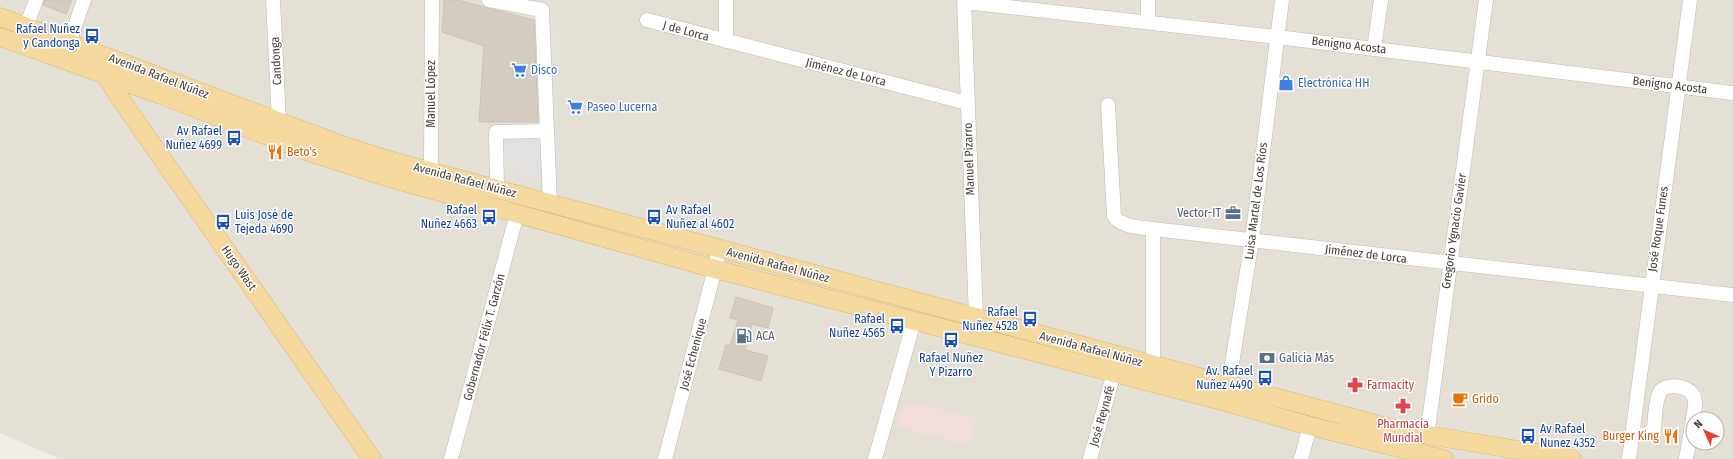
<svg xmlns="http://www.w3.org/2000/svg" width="1733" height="459" font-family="'Fira Sans Condensed',sans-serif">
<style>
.residential{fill:#e5e0d6;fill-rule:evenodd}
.medical{fill:#f1dedc}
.parking{fill:#e3e1df}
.building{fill:#d5ccc1;stroke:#ccc1b2}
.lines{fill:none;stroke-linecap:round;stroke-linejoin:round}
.minor-casing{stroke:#bfb8ae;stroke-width:15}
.major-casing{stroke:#d8b46f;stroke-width:19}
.minor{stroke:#fff;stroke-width:14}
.major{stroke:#f4d89e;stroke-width:18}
.labels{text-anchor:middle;stroke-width:3;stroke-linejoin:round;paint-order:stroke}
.transit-label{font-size:12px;fill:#164399;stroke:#fff;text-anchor:end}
.street-label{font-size:12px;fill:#443e37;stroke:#fff}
.shop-label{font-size:12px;fill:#366cbe;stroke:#fff;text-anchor:start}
.food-label{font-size:12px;fill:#c56008;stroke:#fff;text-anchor:start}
.service-label{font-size:12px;fill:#4e5e75;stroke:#fff;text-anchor:start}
.health-label{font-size:12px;fill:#be3a42;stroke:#fff;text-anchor:start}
</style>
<rect width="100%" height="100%" fill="#f2eee7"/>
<path class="residential" d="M 0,0 L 1733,0 L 1733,459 L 61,459 L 0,433 ZM 1693,419 L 1717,419 L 1717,443 L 1693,443 Z"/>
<path class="medical" d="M 911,402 L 975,419 L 968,445 L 897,427 L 903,403 L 910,405 Z"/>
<path class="parking" d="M 557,19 L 559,185 L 488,164 L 490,122 L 541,122 L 535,20 Z"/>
<path class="building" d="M 44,0 L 72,0 L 66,14 L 43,5 Z
M 444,0 L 458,0 L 534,20 L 538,122 L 479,122 L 484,46 L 442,32 Z
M 736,297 L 773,308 L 768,328 L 752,324 L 745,350 L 768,356 L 761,381 L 719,369 L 726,345 L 730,346 L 738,320 L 730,318 Z"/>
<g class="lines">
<defs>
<path id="minor" d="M 273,0 L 279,121
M 489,0 L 542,10 L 550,203
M 726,0 L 726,41
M 964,0 L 976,317
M 1148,0 L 1148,22
M 964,2 L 1277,37 L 1733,93
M 647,20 L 967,103
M 26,27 L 36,0
M 69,43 L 84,0
M 1374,49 L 1381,0
M 1108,105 L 1114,216 C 1120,227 1141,227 1153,229 L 1733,295
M 427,179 L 431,161 L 432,0
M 497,188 L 496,132 L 547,131
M 1153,365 L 1153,229
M 1227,394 L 1252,240 L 1282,0
M 1632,434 C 1641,434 1649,437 1654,428 C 1655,418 1655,404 1659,394 C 1663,382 1688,385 1693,395 C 1697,402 1694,411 1693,419
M 1427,436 L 1486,0
M 451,459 L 517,214
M 665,459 L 715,269 L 719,249
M 875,459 L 914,321
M 1090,459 L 1114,373
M 1301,459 L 1310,426
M 1629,459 L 1690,0
M 1686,459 L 1693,419"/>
<path id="major" d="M 0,17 L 342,145 L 392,161 L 1398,430 L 1572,459
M 0,37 L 161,95 L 306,151 L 383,176 L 715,269 L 1226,402 L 1310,426 L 1444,459
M 104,72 L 119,97 L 372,459"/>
</defs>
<use href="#minor" class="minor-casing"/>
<use href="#major" class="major-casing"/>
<use href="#minor" class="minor"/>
<use href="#major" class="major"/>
</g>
<defs>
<symbol id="bus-bare" viewBox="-9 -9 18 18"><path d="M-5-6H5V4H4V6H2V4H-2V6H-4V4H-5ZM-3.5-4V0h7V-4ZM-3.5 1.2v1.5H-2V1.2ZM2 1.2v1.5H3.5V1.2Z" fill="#1a4fb4" stroke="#fff" stroke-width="2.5" paint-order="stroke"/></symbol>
<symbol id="supermarket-bare" viewBox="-9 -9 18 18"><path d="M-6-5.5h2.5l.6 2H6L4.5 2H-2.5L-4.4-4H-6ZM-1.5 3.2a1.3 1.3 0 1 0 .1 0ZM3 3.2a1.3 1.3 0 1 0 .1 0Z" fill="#3f7fe0" stroke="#fff" stroke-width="2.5" paint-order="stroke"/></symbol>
<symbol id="shop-bare" viewBox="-9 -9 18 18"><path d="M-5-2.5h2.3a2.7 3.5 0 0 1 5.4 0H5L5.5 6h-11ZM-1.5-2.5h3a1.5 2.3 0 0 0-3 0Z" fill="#3f7fe0" stroke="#fff" stroke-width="2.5" paint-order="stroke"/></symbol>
<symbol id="restaurant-bare" viewBox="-9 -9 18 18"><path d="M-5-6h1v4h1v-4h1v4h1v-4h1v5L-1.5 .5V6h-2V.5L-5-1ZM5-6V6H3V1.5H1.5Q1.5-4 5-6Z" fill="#e8710a" stroke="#fff" stroke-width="2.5" paint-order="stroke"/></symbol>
<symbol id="office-bare" viewBox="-9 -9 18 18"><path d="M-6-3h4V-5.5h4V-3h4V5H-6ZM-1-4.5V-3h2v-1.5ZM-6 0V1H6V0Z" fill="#5c6f8a" stroke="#fff" stroke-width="2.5" paint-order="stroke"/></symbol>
<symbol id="fuel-bare" viewBox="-9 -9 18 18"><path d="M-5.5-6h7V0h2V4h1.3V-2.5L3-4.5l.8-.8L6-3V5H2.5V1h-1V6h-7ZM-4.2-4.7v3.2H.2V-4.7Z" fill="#5c6f8a" stroke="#fff" stroke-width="2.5" paint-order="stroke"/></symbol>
<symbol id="bank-bare" viewBox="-9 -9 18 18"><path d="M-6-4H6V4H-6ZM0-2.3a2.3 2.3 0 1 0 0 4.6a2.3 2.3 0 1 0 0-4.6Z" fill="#5c6f8a" stroke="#fff" stroke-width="2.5" paint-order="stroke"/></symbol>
<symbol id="pharmacy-bare" viewBox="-9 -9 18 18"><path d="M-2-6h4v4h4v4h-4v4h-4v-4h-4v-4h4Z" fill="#e0444e" stroke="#fff" stroke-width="2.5" paint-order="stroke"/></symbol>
<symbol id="cafe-bare" viewBox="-9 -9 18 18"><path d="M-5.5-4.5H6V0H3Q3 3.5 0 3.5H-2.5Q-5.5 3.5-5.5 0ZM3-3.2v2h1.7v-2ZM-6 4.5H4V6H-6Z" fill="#e8710a" stroke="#fff" stroke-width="2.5" paint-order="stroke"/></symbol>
</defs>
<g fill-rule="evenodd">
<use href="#bus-bare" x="81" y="25" width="22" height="22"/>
<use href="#supermarket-bare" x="508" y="59" width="22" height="22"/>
<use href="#shop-bare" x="1275" y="72" width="22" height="22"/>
<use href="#supermarket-bare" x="564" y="96" width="22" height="22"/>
<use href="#bus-bare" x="223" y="127" width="22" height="22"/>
<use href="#restaurant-bare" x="264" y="141" width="22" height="22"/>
<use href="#office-bare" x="1222" y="202" width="22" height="22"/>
<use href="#bus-bare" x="478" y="206" width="22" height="22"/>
<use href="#bus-bare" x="643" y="206" width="22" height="22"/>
<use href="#bus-bare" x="212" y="211" width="22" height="22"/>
<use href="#bus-bare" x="1019" y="308" width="22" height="22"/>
<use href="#bus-bare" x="886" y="315" width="22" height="22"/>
<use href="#fuel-bare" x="733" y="325" width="22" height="22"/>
<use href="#bus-bare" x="940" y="329" width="22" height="22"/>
<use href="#bank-bare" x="1256" y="347" width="22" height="22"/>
<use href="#bus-bare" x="1254" y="367" width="22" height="22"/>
<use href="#pharmacy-bare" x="1344" y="374" width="22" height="22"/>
<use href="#cafe-bare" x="1449" y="388" width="22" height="22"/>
<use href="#pharmacy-bare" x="1392" y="395" width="22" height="22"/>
<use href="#bus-bare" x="1517" y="425" width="22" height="22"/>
<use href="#restaurant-bare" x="1660" y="425" width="22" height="22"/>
</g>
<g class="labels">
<g class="transit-label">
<text x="80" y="33">Rafael Nuñez<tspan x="80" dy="14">y Candonga</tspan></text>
<text x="222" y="135">Av Rafael<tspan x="222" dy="14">Nuñez 4699</tspan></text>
<text x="477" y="214">Rafael<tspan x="477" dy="14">Nuñez 4663</tspan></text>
<text x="666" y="214" text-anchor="start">Av Rafael<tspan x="666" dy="14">Nuñez al 4602</tspan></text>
<text x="235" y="219" text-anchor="start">Luis José de<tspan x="235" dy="14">Tejeda 4690</tspan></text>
<text x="1018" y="316">Rafael<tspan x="1018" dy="14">Nuñez 4528</tspan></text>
<text x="885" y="323">Rafael<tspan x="885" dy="14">Nuñez 4565</tspan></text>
<text x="951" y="362" text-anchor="middle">Rafael Nuñez<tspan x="951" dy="14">Y Pizarro</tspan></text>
<text x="1253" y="375">Av. Rafael<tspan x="1253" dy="14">Nuñez 4490</tspan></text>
<text x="1540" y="433" text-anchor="start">Av Rafael<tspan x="1540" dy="14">Nunez 4352</tspan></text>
</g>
<g class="street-label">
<text transform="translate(686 31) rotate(15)" y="4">J de Lorca</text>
<text transform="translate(1349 45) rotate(7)" y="4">Benigno Acosta</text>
<text transform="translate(276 61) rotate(-93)" y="4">Candonga</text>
<text transform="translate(846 72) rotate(14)" y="4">Jiménez de Lorca</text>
<text transform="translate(159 76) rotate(21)" y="4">Avenida Rafael Núñez</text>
<text transform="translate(1670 85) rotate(7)" y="4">Benigno Acosta</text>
<text transform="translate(431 94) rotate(-90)" y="4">Manuel López</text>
<text transform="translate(969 159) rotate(-92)" y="4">Manuel Pizarro</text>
<text transform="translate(465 180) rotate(15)" y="4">Avenida Rafael Núñez</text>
<text transform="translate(1256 201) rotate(-83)" y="4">Luisa Martel de Los Ríos</text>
<text transform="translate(1658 229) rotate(-82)" y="4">José Roque Funes</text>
<text transform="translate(1454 231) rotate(-82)" y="4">Gregorio Ygnacio Gavier</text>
<text transform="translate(1366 254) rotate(7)" y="4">Jiménez de Lorca</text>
<text transform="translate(778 265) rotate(15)" y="4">Avenida Rafael Núñez</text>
<text transform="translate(239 268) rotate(55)" y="4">Hugo Wast</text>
<text transform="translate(484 337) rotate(-75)" y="4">Gobernador Félix T. Garzón</text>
<text transform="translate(1091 349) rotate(15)" y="4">Avenida Rafael Núñez</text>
<text transform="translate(693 354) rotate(-75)" y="4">José Echenique</text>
<text transform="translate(1102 416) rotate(-74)" y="4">José Reynafé</text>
</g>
<g class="shop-label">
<text x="531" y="74">Disco</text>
<text x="1298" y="87">Electrónica HH</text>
<text x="587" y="111">Paseo Lucerna</text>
</g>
<g class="food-label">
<text x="287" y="156">Beto's</text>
<text x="1472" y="403">Grido</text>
<text x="1659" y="440" text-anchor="end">Burger King</text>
</g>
<g class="service-label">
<text x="1221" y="217" text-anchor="end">Vector-IT</text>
<text x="756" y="340">ACA</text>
<text x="1279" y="362">Galicia Más</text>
</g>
<g class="health-label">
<text x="1367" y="389">Farmacity</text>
<text x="1403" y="428" text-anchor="middle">Pharmacia<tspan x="1403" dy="14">Mundial</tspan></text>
</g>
</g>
<g transform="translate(1705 431) rotate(315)"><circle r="19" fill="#ffffff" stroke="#b4b2af"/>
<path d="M0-3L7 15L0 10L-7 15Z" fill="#e53f2b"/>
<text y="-6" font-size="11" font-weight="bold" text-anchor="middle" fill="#443e37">N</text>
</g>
</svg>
